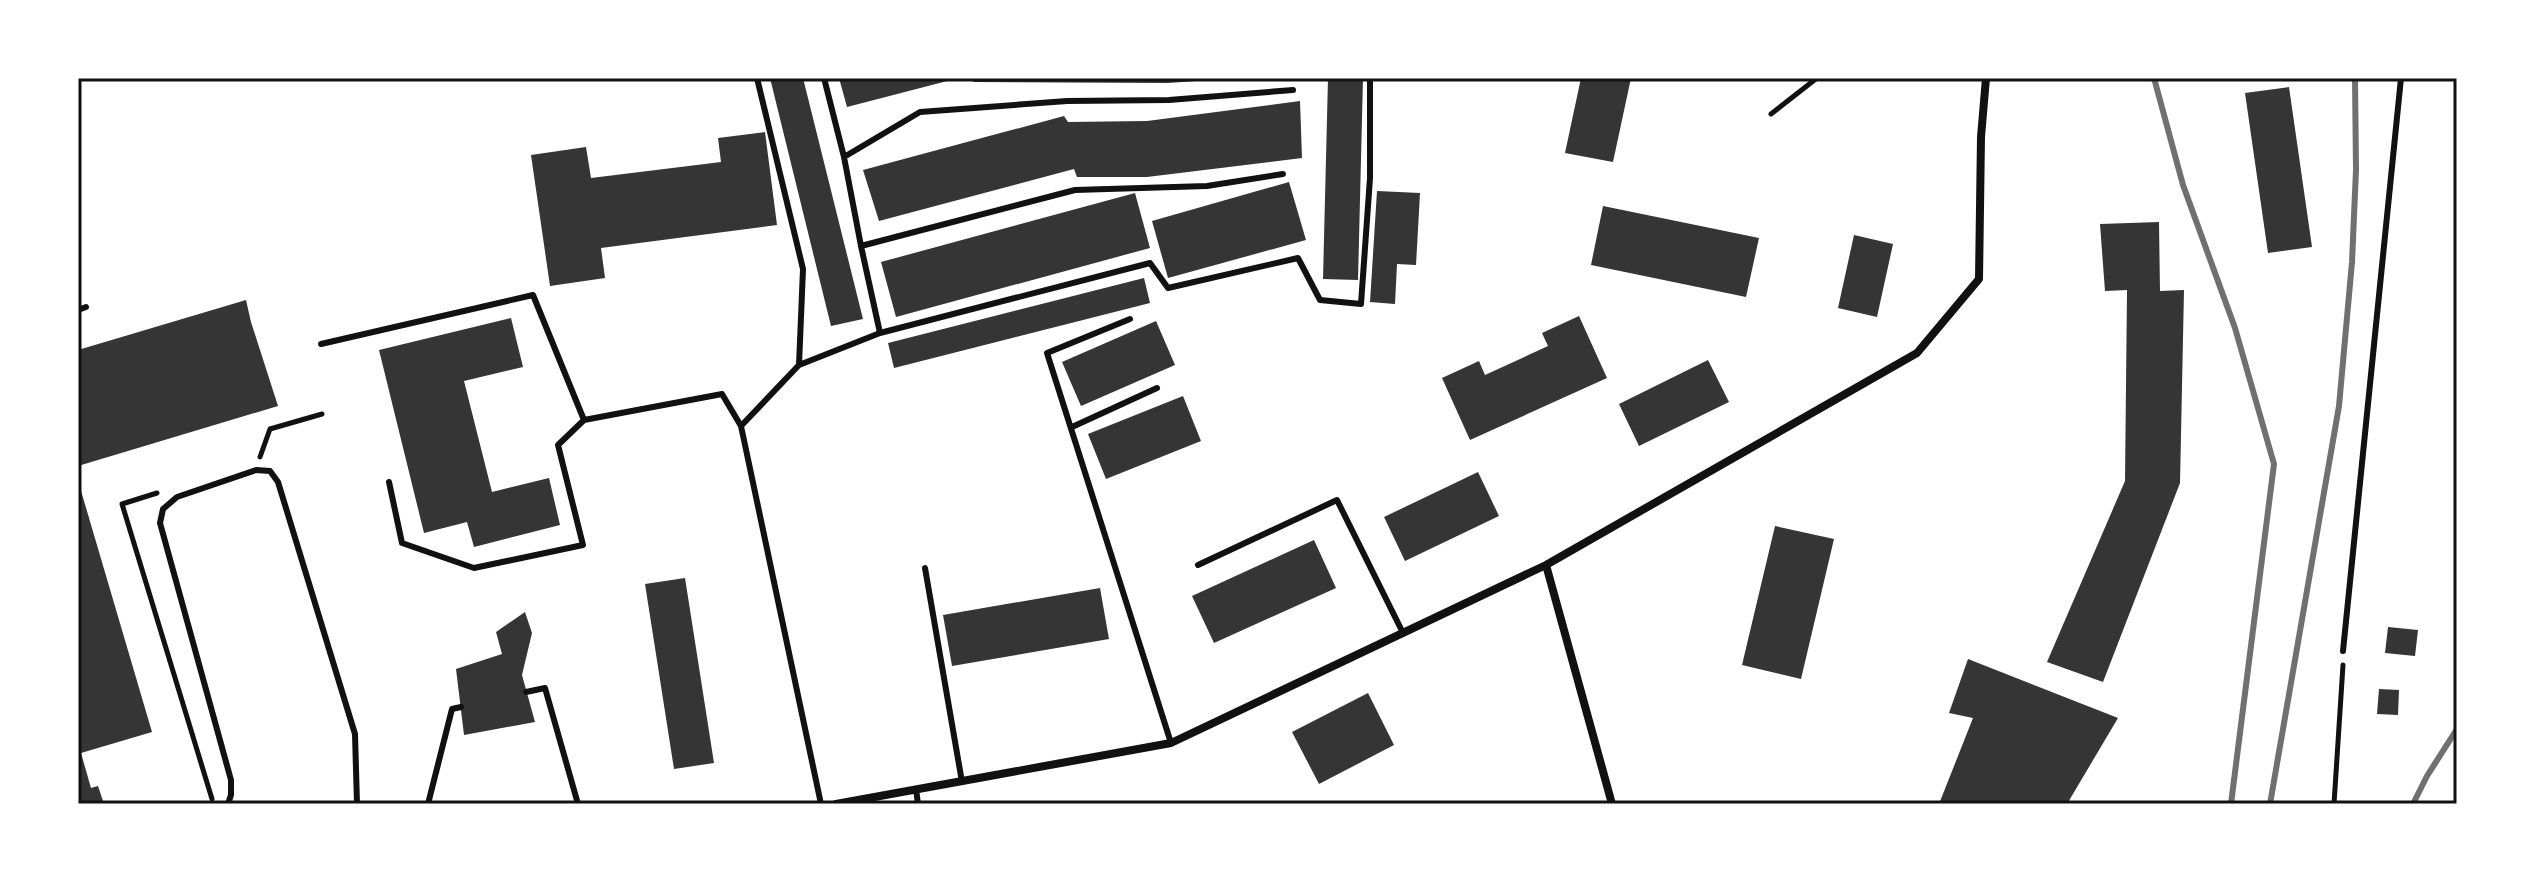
<svg xmlns="http://www.w3.org/2000/svg" width="2535" height="882" font-family="Commissioner,sans-serif">
<style>
.building{fill:#353535}
.lines{fill:none;stroke-linecap:round;stroke-linejoin:round}
.path{stroke:#111;stroke-width:5}
.service{stroke:#111;stroke-width:6}
.minor{stroke:#111;stroke-width:8}
.rail{stroke:#707070;stroke-width:6}
.neatline{fill:none;stroke:#111;stroke-width:3}
</style>
<rect width="100%" height="100%" fill="#fff"/>
<path class="building" d="M 770,78 L 803,78 L 863,319 L 831,326 Z
M 839,78 L 955,78 L 955,79 L 847,107 Z
M 974,78 L 1211,78 L 1211,80 L 1168,83 L 973,82 Z
M 1328,78 L 1363,78 L 1358,280 L 1323,279 Z
M 1581,78 L 1631,78 L 1613,162 L 1565,153 Z
M 2289,87 L 2312,247 L 2268,253 L 2245,93 Z
M 1300,101 L 1302,158 L 1147,177 L 1077,177 L 1074,169 L 879,221 L 863,170 L 1064,116 L 1068,122 L 1147,121 Z
M 765,132 L 777,225 L 601,248 L 605,278 L 550,286 L 531,155 L 586,147 L 591,178 L 721,162 L 718,138 Z
M 1289,182 L 1306,240 L 1168,278 L 1152,221 Z
M 1377,191 L 1420,193 L 1416,265 L 1397,264 L 1395,304 L 1370,302 Z
M 1135,193 L 1150,248 L 896,317 L 881,262 Z
M 1603,206 L 1759,238 L 1746,297 L 1591,265 Z
M 2159,222 L 2160,291 L 2184,290 L 2180,483 L 2103,682 L 2047,662 L 2125,481 L 2127,290 L 2105,291 L 2100,224 Z
M 1854,235 L 1893,244 L 1877,317 L 1838,308 Z
M 1144,278 L 1150,303 L 894,368 L 888,343 Z
M 246,300 L 251,322 L 278,406 L 78,466 L 78,350 Z
M 1579,316 L 1607,378 L 1470,440 L 1442,378 L 1479,361 L 1485,375 L 1548,346 L 1542,333 Z
M 511,318 L 523,367 L 464,381 L 492,492 L 549,478 L 560,525 L 474,547 L 467,522 L 424,533 L 379,350 Z
M 1156,321 L 1175,365 L 1081,406 L 1062,362 Z
M 1708,360 L 1729,402 L 1639,446 L 1619,404 Z
M 1183,396 L 1201,441 L 1106,479 L 1088,434 Z
M 1478,472 L 1499,516 L 1405,561 L 1384,517 Z
M 79,484 L 152,732 L 81,753 L 91,788 L 98,786 L 104,804 L 78,804 Z
M 1775,526 L 1834,539 L 1801,679 L 1742,665 Z
M 1314,540 L 1336,588 L 1214,643 L 1192,596 Z
M 685,578 L 714,763 L 674,769 L 645,584 Z
M 1100,588 L 1109,639 L 952,666 L 943,615 Z
M 525,612 L 532,633 L 522,675 L 535,722 L 464,735 L 456,669 L 502,654 L 496,632 Z
M 2388,627 L 2418,630 L 2415,656 L 2385,653 Z
M 1968,659 L 2118,718 L 2067,804 L 1939,804 L 1973,718 L 1949,713 Z
M 2379,689 L 2399,690 L 2398,715 L 2377,714 Z
M 1368,693 L 1394,745 L 1319,784 L 1292,732 Z"/>
<g class="lines">
<path class="path" d="M 1771,114 L 1817,78
M 260,457 L 270,429 L 322,414
M 157,493 L 122,504 L 212,799
M 2334,804 L 2343,665"/>
<path class="service" d="M 757,78 L 803,269 L 799,365
M 824,78 L 844,157
M 861,246 L 844,157 L 920,112 L 1067,101 L 1169,100 L 1293,90
M 78,310 L 86,307
M 1130,319 L 1047,353 L 1171,743
M 880,333 L 861,246 L 1075,190 L 1207,186 L 1283,174
M 321,344 L 533,295 L 584,420 L 722,394 L 741,426 L 821,804
M 741,426 L 799,365 L 880,333 L 1150,263 L 1168,288 L 1298,258 L 1320,300 L 1361,304 L 1370,178 L 1370,78
M 1072,427 L 1157,388
M 389,482 L 402,543 L 474,568 L 583,545 L 558,445 L 584,420
M 1198,565 L 1337,500 L 1403,633
M 925,568 L 962,782
M 2343,651 L 2401,78
M 526,692 L 545,688 L 578,804
M 916,789 L 918,804
M 228,804 L 231,795 L 231,780 L 160,523 L 163,509 L 177,497 L 256,470 L 270,471 L 278,482 L 355,734 L 357,804
M 428,804 L 452,709 L 461,707"/>
<path class="minor" d="M 1546,565 L 1612,804
M 836,804 L 1171,743 L 1546,565 L 1917,353 L 1979,279 L 1981,137 L 1986,78"/>
<path class="rail" d="M 2154,78 L 2183,185 L 2235,328 L 2274,464 L 2231,804
M 2270,804 L 2339,406 L 2352,262 L 2356,170 L 2355,78
M 2413,804 L 2427,776 L 2457,729"/>
</g>
<rect width="2535" height="882" fill="none" stroke="#ffffff" stroke-width="160"/>
<rect x="80" y="80" width="2375" height="722" class="neatline"/>
</svg>
